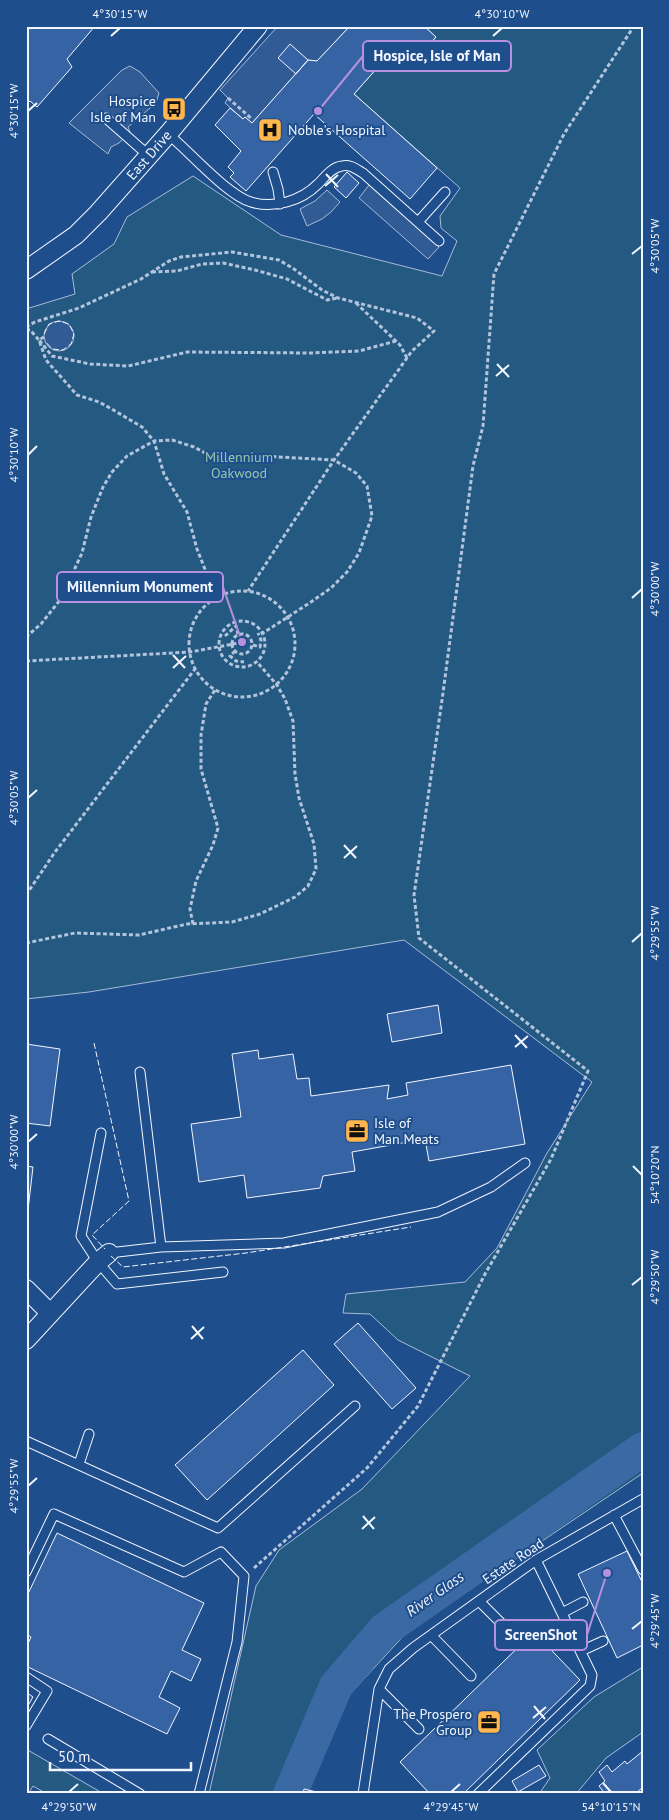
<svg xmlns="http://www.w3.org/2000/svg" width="669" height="1820" font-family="'PT Sans',sans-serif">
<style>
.green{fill:#245a82;stroke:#a8bbd7}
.parking{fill:#305b95;stroke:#a8bbd7}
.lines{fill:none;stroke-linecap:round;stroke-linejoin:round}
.river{stroke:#3b69a3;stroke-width:34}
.building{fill:#3563a3;stroke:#f2f6ff}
.lane-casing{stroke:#f2f6ff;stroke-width:11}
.street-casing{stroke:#f2f6ff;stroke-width:20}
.path{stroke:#b3c4dc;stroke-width:3;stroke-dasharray:4 2.5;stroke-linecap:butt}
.lane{stroke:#1f4e8c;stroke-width:9}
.street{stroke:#1f4e8c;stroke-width:18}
.fence{stroke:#f2f6ff;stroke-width:1;stroke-dasharray:6 2.5;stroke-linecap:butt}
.ticks{fill:none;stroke:#f2f6ff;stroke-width:2}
.labels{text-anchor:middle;stroke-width:4;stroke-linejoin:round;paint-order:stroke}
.poi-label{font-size:14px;fill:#f2f6ff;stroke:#1f4e8c;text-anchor:end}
.street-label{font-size:14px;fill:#f2f6ff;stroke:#1f4e8c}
.park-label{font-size:14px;fill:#97c8a6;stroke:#1f4e8c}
.water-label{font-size:15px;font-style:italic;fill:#f2f6ff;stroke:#1f4e8c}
.leader{fill:none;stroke:#b691df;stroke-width:2}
.callout-dot{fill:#b691df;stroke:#1f4e8c;stroke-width:2}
.callout{fill:#1f4e8c;stroke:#b691df;stroke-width:2}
.callout-label{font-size:15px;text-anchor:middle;font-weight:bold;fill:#f2f6ff}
.neatline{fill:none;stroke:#f2f6ff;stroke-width:2}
.ticks-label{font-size:12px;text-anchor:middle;fill:#f2f6ff}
</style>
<rect width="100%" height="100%" fill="#1f4e8c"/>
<path class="green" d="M 424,26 L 643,26 L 643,1473 L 407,1632 L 341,1704 L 299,1794 L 209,1794 L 256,1586 L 279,1550 L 362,1489 L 470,1376 L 398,1340 L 370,1314 L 343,1313 L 346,1294 L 465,1282 L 497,1248 L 547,1153 L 592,1082 L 404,940 L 89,992 L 26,999 L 26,309 L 75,294 L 72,274 L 114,244 L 127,217 L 193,176 L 281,235 L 442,276 L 457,241 L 441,228 L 440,216 L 460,188 L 354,94 L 394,49 L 412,64 L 436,37 Z
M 643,1667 L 643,1732 L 606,1758 L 576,1794 L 539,1794 L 550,1778 L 537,1750 L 594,1697 Z
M 26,1749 L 104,1794 L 47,1794 L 33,1786 L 28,1794 L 26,1794 Z"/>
<path class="parking" d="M 278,26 L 350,26 L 317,61 L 308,60 L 252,123 L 245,117 L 243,119 L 225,103 L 228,98 L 220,90 Z
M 130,66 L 140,72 L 159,93 L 156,103 L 128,127 L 130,132 L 119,143 L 111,147 L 108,154 L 69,123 L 122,70 Z
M 369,185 L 439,247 L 428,259 L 359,198 Z
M 327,190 L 340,202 L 331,212 L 322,219 L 307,226 L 300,209 L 315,201 Z
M44 336a15 15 0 1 1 30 0a15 15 0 1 1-30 0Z"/>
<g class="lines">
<path class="river" d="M 290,1794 L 336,1686 L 384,1630 L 643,1449"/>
</g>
<path class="building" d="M 26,26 L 31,29 L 33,26 L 95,26 L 67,59 L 72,67 L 37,107 L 30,101 L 26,105 Z
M 350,26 L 424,26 L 436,37 L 412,65 L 394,49 L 354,94 L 437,168 L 410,199 L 314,114 L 246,191 L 230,177 L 234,173 L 228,167 L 241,151 L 215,125 L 230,108 L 243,119 L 245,117 L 252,123 L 308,60 L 317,61 Z
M 290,44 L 308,60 L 296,74 L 278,58 Z
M 347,172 L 359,183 L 346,198 L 334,187 Z
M 438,1005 L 442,1033 L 392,1042 L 387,1014 Z
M 26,1044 L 60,1049 L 50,1126 L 26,1123 Z
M 258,1050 L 259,1059 L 293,1054 L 297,1079 L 309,1078 L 311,1096 L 389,1085 L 387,1099 L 408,1095 L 406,1083 L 511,1065 L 525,1144 L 429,1161 L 425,1139 L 352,1152 L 355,1171 L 323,1176 L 320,1188 L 247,1198 L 244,1175 L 199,1182 L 191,1124 L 241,1117 L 232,1054 Z
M 26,1166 L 33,1167 L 28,1210 L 26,1210 Z
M 358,1323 L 416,1388 L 392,1409 L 334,1344 Z
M 303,1350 L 334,1385 L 207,1500 L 175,1465 Z
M 57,1533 L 204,1603 L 182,1650 L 201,1659 L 191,1681 L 171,1671 L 159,1697 L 180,1708 L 167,1734 L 26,1666 L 26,1648 L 31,1637 L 26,1634 L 26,1598 Z
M 627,1551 L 643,1584 L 643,1645 L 617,1658 L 578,1574 Z
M 534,1632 L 580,1680 L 463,1794 L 430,1794 L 400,1762 Z
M 26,1692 L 33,1697 L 26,1709 Z
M 643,1751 L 643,1787 L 635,1794 L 605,1794 L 599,1786 L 605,1781 L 599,1772 L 607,1765 L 612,1772 L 625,1761 L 627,1764 Z
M 539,1765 L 546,1776 L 518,1792 L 512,1781 Z
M 304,1789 L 325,1794 L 303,1794 Z"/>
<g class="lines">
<defs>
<path id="lane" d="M 106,118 L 148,155
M 168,134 C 189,151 227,195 251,202 C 274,209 301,201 318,184 C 325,177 332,167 342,166 C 350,164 356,169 363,173 L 439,241
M 273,172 L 278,189 L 280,204
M 418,222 L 445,192
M 140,1072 L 161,1247
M 101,1133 L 81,1236 L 98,1262 L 117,1284 L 223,1272
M 109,1253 L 161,1247 L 284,1243 L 438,1212 L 491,1187 L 525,1163
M 26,1441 L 218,1528 L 355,1406
M 79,1464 L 89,1434
M 614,1515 L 643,1570
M 26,1572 L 54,1514 L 184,1572 L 221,1552 L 244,1576 L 237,1642 L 199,1794
M 479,1601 L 515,1637
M 562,1613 L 583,1602
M 431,1635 L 471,1676
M 581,1651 L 603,1641
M 26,1677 L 47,1691 L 26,1726
M 379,1689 L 419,1729
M 48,1739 L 140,1794
M 363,1794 L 379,1689 L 389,1669 L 413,1648 L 536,1560 L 643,1499
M 478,1794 L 590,1686 L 592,1675 L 536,1560"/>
<path id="street" d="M 26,270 L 76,235 L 98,213 L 168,134 L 258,26
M 26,1289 L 50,1313
M 26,1340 L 98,1262 L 109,1253"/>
</defs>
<use href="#lane" class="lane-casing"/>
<use href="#street" class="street-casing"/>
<path class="path" d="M 228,98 L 252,119
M 152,272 L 177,271 L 202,264 L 223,263 L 255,270 L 287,279 L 327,300 L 338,298
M 356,303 L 400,345 L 407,358
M 26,327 L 35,322 L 79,308 L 141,279 L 169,261 L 181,257 L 232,252 L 279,260 L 294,269 L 322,290 L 338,298 L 417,318 L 434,331 L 412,351 L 334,460 L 248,591
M 26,330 L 30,330 L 39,340 L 46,360 L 77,395 L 99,402 L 110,408 L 142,427 L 154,441 L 164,474 L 187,512 L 197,549 L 216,597
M 44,337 L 39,340 L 52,356 L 90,364 L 128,366 L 187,352 L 310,353 L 359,351 L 396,341
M189 644a53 53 0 1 1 106 0a53 53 0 1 1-106 0Z
M219 644a23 23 0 1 1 46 0a23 23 0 1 1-46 0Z
M232 644a10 10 0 1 1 20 0a10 10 0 1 1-20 0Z
M 225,636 L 236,626 L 238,634
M 26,637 L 41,624 L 60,600 L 82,553 L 91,517 L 103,487 L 112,472 L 127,456 L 154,441 L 172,440 L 194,447 L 213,457 L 261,456 L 334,460 L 356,473 L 367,486 L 372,516 L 359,553 L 347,572 L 331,588 L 311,602 L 263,633
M 253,645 L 260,647 L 261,640 L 258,633
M 235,651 L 230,656 L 236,661 L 244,662
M 26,661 L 190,652 L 239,643
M 26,895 L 55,852 L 195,669
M 193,924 L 190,909 L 196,881 L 213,845 L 218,828 L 201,769 L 201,735 L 206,704 L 215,690
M 26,943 L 75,933 L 139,935 L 187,924 L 232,922 L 260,914 L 295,897 L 308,886 L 316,869 L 314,844 L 299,798 L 295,774 L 293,721 L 285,699 L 277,685 L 257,662
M 254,1568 L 367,1468 L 418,1406 L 485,1274 L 551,1159 L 588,1071 L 419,938 L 414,895 L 443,693 L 473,466 L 483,426 L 494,274 L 564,134 L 634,26"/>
<use href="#lane" class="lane"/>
<use href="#street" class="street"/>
<path class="fence" d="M 44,334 L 49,324 L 59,321 L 69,324 L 74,334 L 71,344 L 63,350 L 52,349 L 45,341
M 94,1043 L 129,1201 L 92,1235 L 105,1249
M 111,1256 L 123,1267 L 246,1253 L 411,1227"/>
</g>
<path class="ticks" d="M 111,36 L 120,28M 493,36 L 502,28M 28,111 L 37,103M 326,174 L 338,187M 325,186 L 338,175M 632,254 L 642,246M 497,364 L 509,377M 496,376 L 509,365M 28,455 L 37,446M 632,598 L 642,589M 173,655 L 185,668M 173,668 L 186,656M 28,798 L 37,790M 344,845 L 356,858M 344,858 L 357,846M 632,942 L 642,933M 515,1035 L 527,1048M 515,1047 L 528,1036M 28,1142 L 37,1134M 633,1166 L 642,1175M 632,1285 L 642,1277M 192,1326 L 203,1339M 191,1339 L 204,1327M 28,1486 L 37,1478M 363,1516 L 374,1529M 362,1529 L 375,1517M 632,1629 L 642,1621M 534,1706 L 545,1719M 533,1718 L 546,1707M 603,1783 L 611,1792M 69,1792 L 78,1784M 451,1792 L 460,1784"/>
<defs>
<symbol id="bus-square" viewBox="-11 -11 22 22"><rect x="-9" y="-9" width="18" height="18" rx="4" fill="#ffb74d" stroke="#1f4e8c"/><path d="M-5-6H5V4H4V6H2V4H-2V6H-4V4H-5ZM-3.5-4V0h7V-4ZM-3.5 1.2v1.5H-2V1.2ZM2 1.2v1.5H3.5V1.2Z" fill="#111"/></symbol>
<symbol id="hospital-square" viewBox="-11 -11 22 22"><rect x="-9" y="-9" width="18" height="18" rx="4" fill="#ffb74d" stroke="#1f4e8c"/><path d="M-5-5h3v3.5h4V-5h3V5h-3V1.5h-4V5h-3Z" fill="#111"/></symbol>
<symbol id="office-square" viewBox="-11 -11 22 22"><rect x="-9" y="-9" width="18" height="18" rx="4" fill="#ffb74d" stroke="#1f4e8c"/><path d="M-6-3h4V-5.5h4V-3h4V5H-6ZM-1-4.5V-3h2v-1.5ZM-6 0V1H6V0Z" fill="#111"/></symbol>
</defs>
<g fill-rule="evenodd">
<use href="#bus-square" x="160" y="95" width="28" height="28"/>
<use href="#hospital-square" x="256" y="116" width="28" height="28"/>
<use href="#office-square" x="343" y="1117" width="28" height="28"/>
<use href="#office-square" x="475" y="1708" width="28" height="28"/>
</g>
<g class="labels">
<g class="poi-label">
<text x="156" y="106">Hospice<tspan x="156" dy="16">Isle of Man</tspan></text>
<text x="288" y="135" text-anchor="start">Noble's Hospital</text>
<text x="374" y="1128" text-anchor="start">Isle of<tspan x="374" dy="16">Man Meats</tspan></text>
<text x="472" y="1719">The Prospero<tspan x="472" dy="16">Group</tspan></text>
</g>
<g class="street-label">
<text transform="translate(149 155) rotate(-49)" y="5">East Drive</text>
<text transform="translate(513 1561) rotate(-34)" y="5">Estate Road</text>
</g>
<g class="park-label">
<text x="239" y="462">Millennium<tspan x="239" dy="16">Oakwood</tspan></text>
</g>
<g class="water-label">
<text transform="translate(435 1594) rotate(-35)" y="5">River Glass</text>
</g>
</g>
<path class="leader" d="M318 111L363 56M242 642L223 587M607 1573L587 1635"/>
<g class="callout-dot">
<circle cx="318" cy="111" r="5"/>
<circle cx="242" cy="642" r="5"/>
<circle cx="607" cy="1573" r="5"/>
</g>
<g class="callout">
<rect x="363" y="41" width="148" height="30" rx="5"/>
<rect x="57" y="572" width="166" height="30" rx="5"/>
<rect x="495" y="1620" width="92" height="30" rx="5"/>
</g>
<g class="callout-label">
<text x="437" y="61">Hospice, Isle of Man</text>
<text x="140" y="592">Millennium Monument</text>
<text x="541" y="1640">ScreenShot</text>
</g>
<rect width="669" height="1820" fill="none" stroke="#1f4e8c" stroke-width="55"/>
<path d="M50 1762v8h141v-8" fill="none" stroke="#f2f6ff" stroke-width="2.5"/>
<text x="58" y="1762" font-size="15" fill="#f2f6ff" stroke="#1f4e8c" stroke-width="4" paint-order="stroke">50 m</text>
<rect x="28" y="28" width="614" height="1764" class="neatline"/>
<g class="ticks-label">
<text x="120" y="18">4°30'15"W</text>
<text x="502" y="18">4°30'10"W</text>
<text transform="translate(14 111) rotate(-90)" y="4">4°30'15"W</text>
<text transform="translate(655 246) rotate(-90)" y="4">4°30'05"W</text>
<text transform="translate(14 455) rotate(-90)" y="4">4°30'10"W</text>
<text transform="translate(655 589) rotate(-90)" y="4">4°30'00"W</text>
<text transform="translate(14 798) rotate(-90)" y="4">4°30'05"W</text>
<text transform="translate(655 933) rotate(-90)" y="4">4°29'55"W</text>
<text transform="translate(14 1142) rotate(-90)" y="4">4°30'00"W</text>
<text transform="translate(655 1175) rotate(-90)" y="4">54°10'20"N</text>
<text transform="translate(655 1277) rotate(-90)" y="4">4°29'50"W</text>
<text transform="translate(14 1486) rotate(-90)" y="4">4°29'55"W</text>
<text transform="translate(655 1621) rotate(-90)" y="4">4°29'45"W</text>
<text x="69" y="1811">4°29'50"W</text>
<text x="451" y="1811">4°29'45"W</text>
<text x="611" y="1811">54°10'15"N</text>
</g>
</svg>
